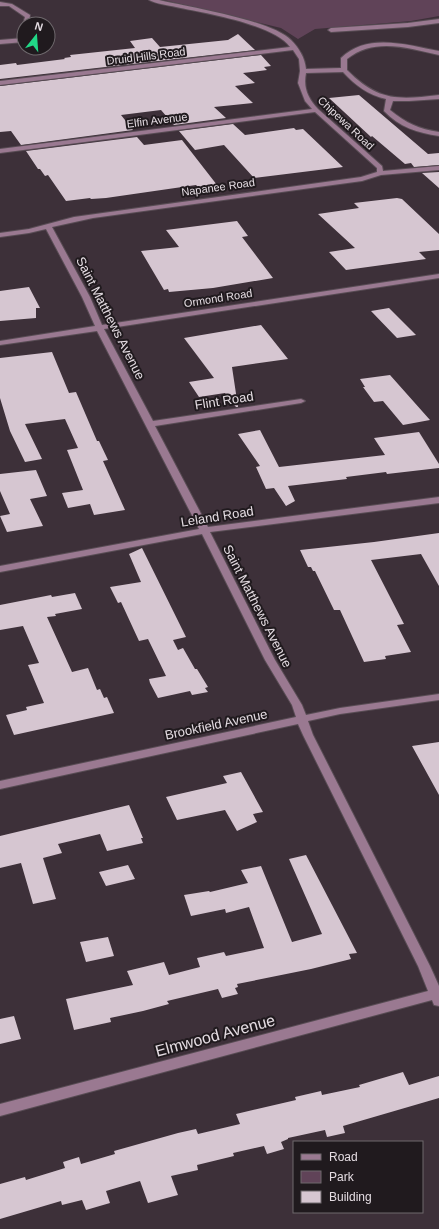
<svg xmlns="http://www.w3.org/2000/svg" width="439" height="1229" font-family="Arial,sans-serif">
<style>
.green{fill:#604358}
.building{fill:#d6c6d1}
.lines{fill:none;stroke-linecap:round;stroke-linejoin:round}
.minor-casing{stroke:#584c54;stroke-width:2}
.minor{fill:#9a7991;fill-rule:evenodd}
.labels{text-anchor:middle;stroke-width:4;stroke-linejoin:round;paint-order:stroke}
.far-street-label{font-size:11px;fill:#e4dce2;stroke:#201a1e}
.street-label{font-size:13px;fill:#e4dce2;stroke:#201a1e}
.near-street-label{font-size:16px;fill:#e4dce2;stroke:#201a1e}
</style>
<rect width="100%" height="100%" fill="#3d3039"/>
<path class="green" d="M 164,0 L 439,0 L 439,16 L 411,21 L 315,29 L 298,39 L 281,28 Z"/>
<path class="building" d="M 238,34 L 255,50 L 0,79 L 0,65 L 16,63 L 17,65 L 65,59 L 64,58 L 71,57 L 70,55 L 135,48 L 130,41 L 152,38 L 160,47 L 228,40 Z
M 261,55 L 271,66 L 264,67 L 267,70 L 243,73 L 255,83 L 235,86 L 253,103 L 214,107 L 226,118 L 174,125 L 161,110 L 121,115 L 133,130 L 21,145 L 11,131 L 0,132 L 0,86 Z
M 359,95 L 428,154 L 439,153 L 439,165 L 414,167 L 411,163 L 405,164 L 372,136 L 371,137 L 329,98 Z
M 233,124 L 245,135 L 294,128 L 296,130 L 303,129 L 343,167 L 254,178 L 224,145 L 195,150 L 179,131 Z
M 137,137 L 144,145 L 182,140 L 217,185 L 199,188 L 196,185 L 106,198 L 91,199 L 90,198 L 66,201 L 48,175 L 45,176 L 40,169 L 38,169 L 26,151 Z
M 439,172 L 439,188 L 422,173 Z
M 397,198 L 402,199 L 439,234 L 439,250 L 419,252 L 426,259 L 346,270 L 329,252 L 355,248 L 318,214 L 359,208 L 354,203 Z
M 237,221 L 248,236 L 242,237 L 273,278 L 213,288 L 169,292 L 168,289 L 164,290 L 141,251 L 179,247 L 166,230 Z
M 29,287 L 40,308 L 36,308 L 36,318 L 0,321 L 0,291 Z
M 389,308 L 416,335 L 397,338 L 371,311 Z
M 261,325 L 288,359 L 232,367 L 238,407 L 236,407 L 225,393 L 199,397 L 189,382 L 214,378 L 184,338 Z
M 52,352 L 69,393 L 76,392 L 97,441 L 99,441 L 108,460 L 103,461 L 125,510 L 94,515 L 90,504 L 68,508 L 62,493 L 83,490 L 67,450 L 78,448 L 65,419 L 25,424 L 42,459 L 25,462 L 10,431 L 0,398 L 0,358 Z
M 390,375 L 430,420 L 403,425 L 383,401 L 374,402 L 363,387 L 365,387 L 360,379 Z
M 260,430 L 279,467 L 385,455 L 374,438 L 419,432 L 439,464 L 439,468 L 387,474 L 386,472 L 346,477 L 347,479 L 288,486 L 295,501 L 286,506 L 274,488 L 266,489 L 256,467 L 260,466 L 238,434 Z
M 36,470 L 47,496 L 30,499 L 43,526 L 7,532 L 0,516 L 10,514 L 0,491 L 0,474 Z
M 439,533 L 439,586 L 421,554 L 371,560 L 404,624 L 397,625 L 411,652 L 385,656 L 386,659 L 364,662 L 340,610 L 334,610 L 315,571 L 313,571 L 311,567 L 308,567 L 300,550 L 374,542 Z
M 142,548 L 186,637 L 173,640 L 178,650 L 183,648 L 195,669 L 197,669 L 208,687 L 205,688 L 208,692 L 192,695 L 190,691 L 158,698 L 150,683 L 149,679 L 166,676 L 148,639 L 139,641 L 121,602 L 118,603 L 110,587 L 141,582 L 129,554 Z
M 75,593 L 82,609 L 55,614 L 56,616 L 47,617 L 72,672 L 88,668 L 97,690 L 100,689 L 104,698 L 107,697 L 114,713 L 14,735 L 6,715 L 27,710 L 26,707 L 44,703 L 28,665 L 39,663 L 23,626 L 0,630 L 0,605 L 51,595 L 52,597 Z
M 439,742 L 439,795 L 412,746 Z
M 241,772 L 263,812 L 253,814 L 257,822 L 237,831 L 225,810 L 177,820 L 166,797 L 227,783 L 223,776 Z
M 129,805 L 143,838 L 141,838 L 143,843 L 107,851 L 100,834 L 58,844 L 62,853 L 43,858 L 56,899 L 33,904 L 21,863 L 0,868 L 0,836 Z
M 306,855 L 357,953 L 349,954 L 351,959 L 311,969 L 237,984 L 238,987 L 235,988 L 238,994 L 222,998 L 218,989 L 167,1001 L 169,1004 L 143,1011 L 110,1018 L 111,1022 L 74,1030 L 66,999 L 133,985 L 127,971 L 164,962 L 169,975 L 200,967 L 197,958 L 224,952 L 226,956 L 264,948 L 249,907 L 226,913 L 225,909 L 191,916 L 184,895 L 209,891 L 210,892 L 248,883 L 241,870 L 261,866 L 292,942 L 322,934 L 289,859 Z
M 128,865 L 135,879 L 106,886 L 99,872 Z
M 108,937 L 114,956 L 86,962 L 80,942 Z
M 14,1016 L 21,1039 L 0,1044 L 0,1019 Z
M 403,1072 L 409,1085 L 439,1076 L 439,1098 L 343,1126 L 345,1133 L 327,1137 L 325,1130 L 288,1138 L 288,1139 L 281,1142 L 284,1149 L 267,1154 L 264,1146 L 233,1153 L 234,1156 L 197,1165 L 198,1170 L 171,1176 L 178,1195 L 148,1203 L 140,1181 L 106,1191 L 110,1203 L 86,1210 L 82,1200 L 62,1205 L 61,1201 L 0,1219 L 0,1184 L 25,1177 L 26,1180 L 65,1168 L 63,1162 L 79,1157 L 81,1164 L 115,1154 L 114,1151 L 178,1133 L 196,1129 L 198,1134 L 240,1124 L 236,1114 L 296,1100 L 295,1097 L 321,1091 L 322,1095 L 360,1087 L 359,1085 Z"/>
<g class="lines">
<defs>
<path id="minor" d="M 149,0 L 159,0 C 189,7 271,20 291,40 C 299,48 305,58 306,69 L 341,68 L 341,58 C 367,32 408,45 439,51 L 439,55 C 407,48 375,37 347,59 L 347,70 C 378,101 397,100 439,95 L 439,99 L 409,101 L 393,101 L 390,110 C 406,123 419,129 439,132 L 439,136 C 418,133 399,127 384,111 L 386,99 C 368,95 355,85 343,72 L 306,73 C 303,88 308,98 318,109 L 382,166 L 383,171 L 439,166 L 439,170 L 381,175 L 362,181 L 93,218 L 52,227 L 90,297 L 102,325 L 439,274 L 439,278 L 104,329 L 153,421 L 301,399 L 305,401 L 301,403 L 155,426 L 208,527 L 439,497 L 439,503 L 210,532 L 275,660 L 302,705 L 306,715 L 340,708 L 439,694 L 439,700 L 340,714 L 308,721 L 313,735 L 430,966 L 439,986 L 439,1006 L 434,1005 L 432,1000 L 0,1116 L 0,1104 L 428,991 L 418,966 L 303,735 L 298,724 L 0,789 L 0,781 L 296,717 L 292,705 L 265,660 L 202,534 L 0,572 L 0,566 L 199,529 L 97,331 L 0,345 L 0,341 L 95,326 L 82,297 L 46,229 L 29,233 L 0,237 L 0,233 L 29,229 L 74,217 L 361,177 L 377,172 L 377,168 L 315,112 L 0,153 L 0,149 L 312,109 L 305,101 L 298,83 L 300,71 L 299,59 L 293,50 L 0,85 L 0,81 L 290,47 C 274,24 204,13 176,7 C 168,5 156,4 149,0 Z
M 0,2 L 12,4 L 30,15 L 29,24 L 23,24 L 25,17 L 9,6 L 0,6 Z
M 439,19 L 439,23 L 408,27 L 331,32 L 328,30 L 331,28 L 408,23 Z
M 24,38 L 24,42 L 0,44 L 0,40 Z"/>
</defs>
<use href="#minor" class="minor-casing"/>
<use href="#minor" class="minor"/>
</g>
<g class="labels">
<g class="far-street-label">
<text transform="translate(146 56) rotate(-7)" y="4">Druid Hills Road</text>
<text transform="translate(157 120) rotate(-7)" y="4">Elfin Avenue</text>
<text transform="translate(346 123) rotate(43)" y="4">Chipewa Road</text>
<text transform="translate(218 187) rotate(-8)" y="4">Napanee Road</text>
<text transform="translate(218 298) rotate(-9)" y="4">Ormond Road</text>
</g>
<g class="street-label">
<text transform="translate(111 318) rotate(63)" y="5">Saint Matthews Avenue</text>
<text transform="translate(224 400) rotate(-9)" y="5">Flint Road</text>
<text transform="translate(217 516) rotate(-9)" y="5">Leland Road</text>
<text transform="translate(258 606) rotate(63)" y="5">Saint Matthews Avenue</text>
<text transform="translate(216 724) rotate(-12)" y="5">Brookfield Avenue</text>
</g>
<g class="near-street-label">
<text transform="translate(215 1035) rotate(-15)" y="6">Elmwood Avenue</text>
</g>
</g>
<rect x="293" y="1141" width="130" height="72" fill="#201a1e" stroke="#6e686c"/>
<rect x="301" y="1154" width="20" height="6" fill="#9a7991" stroke="#6e686c"/>
<text x="329" y="1161" font-size="12" fill="#e4dce2">Road</text>
<rect x="301" y="1171" width="20" height="12" fill="#604358" stroke="#6e686c"/>
<text x="329" y="1181" font-size="12" fill="#e4dce2">Park</text>
<rect x="301" y="1191" width="20" height="12" fill="#d6c6d1" stroke="#6e686c"/>
<text x="329" y="1201" font-size="12" fill="#e4dce2">Building</text>
<g transform="translate(36 36) rotate(17)"><circle r="19" fill="#201a1e" stroke="#6e686c"/>
<path d="M0-3L7 15L0 10L-7 15Z" fill="#21d887"/>
<text y="-6" font-size="11" font-weight="bold" text-anchor="middle" fill="#e4dce2">N</text>
</g>
</svg>
